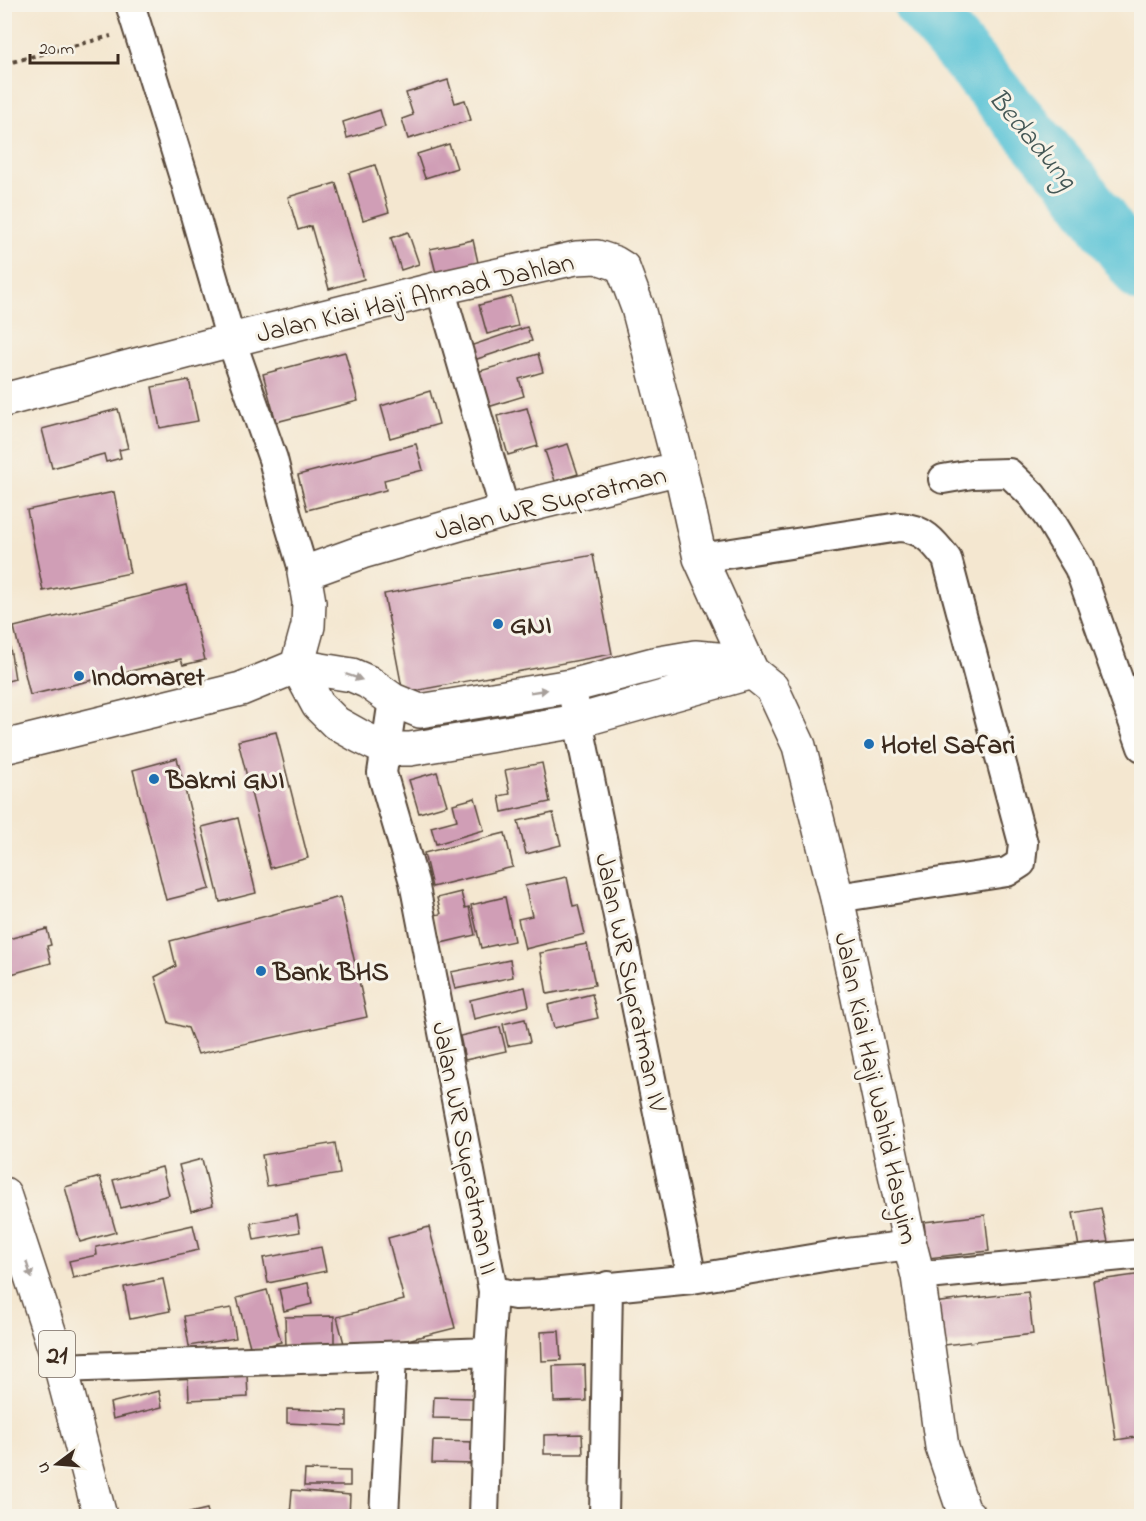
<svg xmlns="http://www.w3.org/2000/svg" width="1146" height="1521" font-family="'Indie Flower',sans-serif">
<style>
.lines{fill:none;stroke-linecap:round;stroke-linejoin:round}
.river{stroke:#5bc4d7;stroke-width:54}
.building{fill:#d09eb6}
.street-casing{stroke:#574639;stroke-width:32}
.secondary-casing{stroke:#574639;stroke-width:36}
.highway-casing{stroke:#574639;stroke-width:36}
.path{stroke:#574639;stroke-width:4;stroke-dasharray:4.5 4.5;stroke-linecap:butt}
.street{stroke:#fff;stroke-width:28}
.secondary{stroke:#fff;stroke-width:33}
.highway{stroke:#fff;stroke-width:33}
.oneway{fill:#a79f9a}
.poi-dot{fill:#1f6fb2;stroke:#f7f3e8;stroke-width:2}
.labels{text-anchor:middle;stroke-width:6;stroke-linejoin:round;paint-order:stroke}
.shield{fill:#f7f3e8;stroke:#73665b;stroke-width:1.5}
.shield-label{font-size:26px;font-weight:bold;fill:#3b2a1e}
.street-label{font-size:27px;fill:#3b2a1e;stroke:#f7f3e8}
.poi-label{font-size:27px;font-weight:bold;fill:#3b2a1e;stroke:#f7f3e8;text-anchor:start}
.water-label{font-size:28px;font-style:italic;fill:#455856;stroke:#f7f3e8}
</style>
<rect width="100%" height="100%" fill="#f7f3e8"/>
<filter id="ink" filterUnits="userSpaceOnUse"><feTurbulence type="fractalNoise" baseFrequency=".0167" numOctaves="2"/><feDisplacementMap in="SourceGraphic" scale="12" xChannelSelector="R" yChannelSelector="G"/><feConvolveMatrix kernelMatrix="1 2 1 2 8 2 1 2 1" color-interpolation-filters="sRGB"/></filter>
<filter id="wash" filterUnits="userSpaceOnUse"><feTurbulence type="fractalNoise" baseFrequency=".008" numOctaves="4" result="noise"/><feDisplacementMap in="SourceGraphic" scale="24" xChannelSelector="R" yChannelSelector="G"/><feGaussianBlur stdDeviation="1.35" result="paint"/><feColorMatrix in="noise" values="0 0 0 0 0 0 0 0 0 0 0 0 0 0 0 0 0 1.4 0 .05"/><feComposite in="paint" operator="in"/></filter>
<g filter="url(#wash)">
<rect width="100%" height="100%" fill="#f4e7d0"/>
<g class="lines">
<path class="river" d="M 920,4 L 1076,186 L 1142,276"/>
</g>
<g id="blocks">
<path class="building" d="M 448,80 L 455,103 L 465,100 L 471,120 L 408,139 L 402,119 L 413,115 L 406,93 Z
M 380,110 L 385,127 L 347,138 L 343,122 Z
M 449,144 L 457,168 L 425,178 L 417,154 Z
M 375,165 L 389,212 L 363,220 L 349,173 Z
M 336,183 L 364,279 L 329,289 L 311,226 L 298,230 L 288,197 Z
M 408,232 L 419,264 L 401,270 L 391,238 Z
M 473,240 L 479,267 L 437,277 L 430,249 Z
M 511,297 L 518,326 L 487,334 L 479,305 Z
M 527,327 L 532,341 L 474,360 L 470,346 Z
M 345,352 L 358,401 L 276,422 L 263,374 Z
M 538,354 L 543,372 L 519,379 L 524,396 L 488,407 L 477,372 Z
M 189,380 L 198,421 L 160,428 L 152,387 Z
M 430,391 L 439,424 L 390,438 L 381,406 Z
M 527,408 L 538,446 L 508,455 L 497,416 Z
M 118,409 L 128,448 L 119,450 L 121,458 L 106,462 L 104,454 L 52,468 L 42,429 Z
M 416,444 L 423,470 L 384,480 L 386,490 L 307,510 L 298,475 Z
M 568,444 L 578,474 L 555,481 L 545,451 Z
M 114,492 L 130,573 L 43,591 L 27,510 Z
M 593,555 L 612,654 L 403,693 L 384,594 Z
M 186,585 L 205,660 L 183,665 L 181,659 L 30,695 L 14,627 Z
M 4,623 L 6,623 L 15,679 L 4,682 Z
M 276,732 L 308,858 L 270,868 L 238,741 Z
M 177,758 L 210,889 L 166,900 L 133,770 Z
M 542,763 L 550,802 L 502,812 L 499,796 L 510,794 L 505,770 Z
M 437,772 L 447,805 L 419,813 L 409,780 Z
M 475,798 L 484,830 L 436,844 L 431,827 L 457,820 L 453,804 Z
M 553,813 L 561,845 L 526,854 L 518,821 Z
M 238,818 L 256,893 L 220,902 L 202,827 Z
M 505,833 L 513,867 L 432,887 L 424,853 Z
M 567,877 L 573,906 L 578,905 L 585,934 L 525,949 L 518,919 L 532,916 L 525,886 Z
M 461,892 L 465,908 L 469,907 L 475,935 L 441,943 L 434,915 L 441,914 L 437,898 Z
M 340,897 L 367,1017 L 198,1054 L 188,1028 L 169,1023 L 155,977 L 176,966 L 170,941 Z
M 505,897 L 514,941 L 481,948 L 471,905 Z
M 47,929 L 51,945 L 47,946 L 51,963 L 4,976 L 4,940 Z
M 587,944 L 595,985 L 547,994 L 540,953 Z
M 510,960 L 513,977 L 455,989 L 451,972 Z
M 525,987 L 529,1006 L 474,1019 L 470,1000 Z
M 592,994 L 598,1018 L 554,1028 L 548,1005 Z
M 525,1019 L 530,1042 L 508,1046 L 503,1024 Z
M 500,1027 L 506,1051 L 465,1060 L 460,1036 Z
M 335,1143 L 340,1174 L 267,1186 L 262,1155 Z
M 202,1159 L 213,1205 L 191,1211 L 179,1165 Z
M 162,1167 L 169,1195 L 121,1208 L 113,1180 Z
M 100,1177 L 116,1232 L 80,1242 L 65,1187 Z
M 1101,1208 L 1109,1247 L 1080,1253 L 1073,1213 Z
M 297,1215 L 300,1232 L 254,1240 L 251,1223 Z
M 985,1215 L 989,1251 L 928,1258 L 924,1222 Z
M 193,1225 L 199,1250 L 73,1278 L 69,1261 L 97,1255 L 96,1247 Z
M 429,1227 L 455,1328 L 347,1355 L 337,1317 L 404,1300 L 388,1238 Z
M 321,1247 L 326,1271 L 268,1283 L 263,1258 Z
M 1142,1274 L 1142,1436 L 1116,1440 L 1093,1281 Z
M 163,1279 L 170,1311 L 130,1319 L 124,1287 Z
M 308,1283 L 312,1304 L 284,1311 L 279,1289 Z
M 267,1290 L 281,1342 L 251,1350 L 237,1298 Z
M 1028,1292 L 1033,1334 L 937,1346 L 932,1303 Z
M 231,1308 L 236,1338 L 189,1346 L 184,1316 Z
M 334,1316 L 334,1346 L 286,1347 L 285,1317 Z
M 559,1331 L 561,1360 L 542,1361 L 541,1332 Z
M 585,1365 L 586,1401 L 554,1402 L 553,1366 Z
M 247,1375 L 248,1397 L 189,1400 L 188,1378 Z
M 159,1391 L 162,1407 L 113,1419 L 110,1403 Z
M 434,1397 L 473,1398 L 473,1419 L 433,1418 Z
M 287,1409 L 347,1411 L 347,1426 L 287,1423 Z
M 582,1434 L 583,1454 L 544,1454 L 544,1435 Z
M 433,1441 L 476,1442 L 475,1464 L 432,1463 Z
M 305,1470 L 350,1471 L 350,1486 L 304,1486 Z
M 292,1490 L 350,1495 L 349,1516 L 290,1516 Z
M 207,1509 L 209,1516 L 177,1516 Z"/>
</g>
</g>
<g filter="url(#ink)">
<use href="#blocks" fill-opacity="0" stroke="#574639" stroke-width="1.5"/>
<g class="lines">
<defs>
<path id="street" d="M 130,4 L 186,184 L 231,340 L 273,459 L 287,516 L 304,573
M 440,288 L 505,511
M 943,479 L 972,474 L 1009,473 L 1032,495 L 1049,518 L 1079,568 L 1142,747
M 700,558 L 899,527 C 923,528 934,542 947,559 L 1023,843 L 1021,863 L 1007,872 L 837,898
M 571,686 L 692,1279
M 393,700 L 382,773 L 414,882 L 493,1291 L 515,1295 L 541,1294 L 692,1279 L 847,1253 L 910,1245
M 918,1276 L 1142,1254
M 61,1368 L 489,1352
M 384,1516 L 392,1357
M 484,1516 L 489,1352 L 493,1291
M 604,1516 L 608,1286"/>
<path id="secondary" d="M 4,400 L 231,340 L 440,288 L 576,258 L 597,257 L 615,263 L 623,268 L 638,308 L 680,468
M 680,468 L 700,558 L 752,672 L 578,721 L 410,749 L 386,749 L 361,737 L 336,723 L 318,705 L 297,666 L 308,626 L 309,602 L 304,573 L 362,552 L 505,511 Z
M 4,747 L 241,689 L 297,666 L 352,675 L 368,682 L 393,700 L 420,711 L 571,686 L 654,664 L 695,657 L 728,660 L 752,672 L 772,688 L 799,746 L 837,898 L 910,1245 L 918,1276 L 942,1447 L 964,1512 L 969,1516"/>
<path id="highway" d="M 4,1194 L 61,1368 L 100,1516"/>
</defs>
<use href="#street" class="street-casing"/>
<use href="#secondary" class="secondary-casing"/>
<use href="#highway" class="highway-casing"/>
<path class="path" d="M 4,64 L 111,36"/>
<use href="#street" class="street"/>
<use href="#secondary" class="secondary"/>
<use href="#highway" class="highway"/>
</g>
<defs><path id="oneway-solid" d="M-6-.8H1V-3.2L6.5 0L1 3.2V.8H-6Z" transform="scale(1.5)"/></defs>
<g class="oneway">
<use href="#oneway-solid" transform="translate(354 677) rotate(19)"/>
<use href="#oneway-solid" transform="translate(539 691) rotate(-9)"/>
<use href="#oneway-solid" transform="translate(29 1270) rotate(72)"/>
</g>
</g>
<g class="poi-dot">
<circle cx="498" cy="624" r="6"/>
<circle cx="79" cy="676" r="6"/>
<circle cx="869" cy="744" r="6"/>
<circle cx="154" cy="779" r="6"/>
<circle cx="261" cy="971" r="6"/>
</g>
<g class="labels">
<rect class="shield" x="39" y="1331" width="36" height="46" rx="4.5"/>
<g class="shield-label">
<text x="57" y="1363">21</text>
</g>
<g class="street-label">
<text transform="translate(415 297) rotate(-13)" y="9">Jalan Kiai Haji Ahmad Dahlan</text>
<text transform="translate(550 502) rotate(-14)" y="9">Jalan WR Supratman</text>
<text transform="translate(632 982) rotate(78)" y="9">Jalan WR Supratman IV</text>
<text transform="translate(877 1088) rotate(78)" y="9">Jalan Kiai Haji Wahid Hasyim</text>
<text transform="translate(466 1148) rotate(79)" y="9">Jalan WR Supratman II</text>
</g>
<g class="poi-label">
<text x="510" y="633">GNI</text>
<text x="91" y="685">Indomaret</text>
<text x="881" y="753">Hotel Safari</text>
<text x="166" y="788">Bakmi GNI</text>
<text x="273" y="980">Bank BHS</text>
</g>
<g class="water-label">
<text transform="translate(1034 138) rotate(50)" y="10">Bedadung</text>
</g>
</g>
<rect width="1146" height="1521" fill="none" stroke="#f7f3e8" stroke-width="24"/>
<g transform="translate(57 1464) rotate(254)" stroke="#f7f3e8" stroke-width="4.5" paint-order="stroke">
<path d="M0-4.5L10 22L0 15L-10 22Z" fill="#3b2a1e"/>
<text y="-9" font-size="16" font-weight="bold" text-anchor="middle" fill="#3b2a1e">U</text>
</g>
<path d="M30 54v9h88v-9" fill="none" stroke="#3b2a1e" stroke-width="3"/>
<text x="39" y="54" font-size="18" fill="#3b2a1e" stroke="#f7f3e8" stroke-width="4.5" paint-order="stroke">20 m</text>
</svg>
